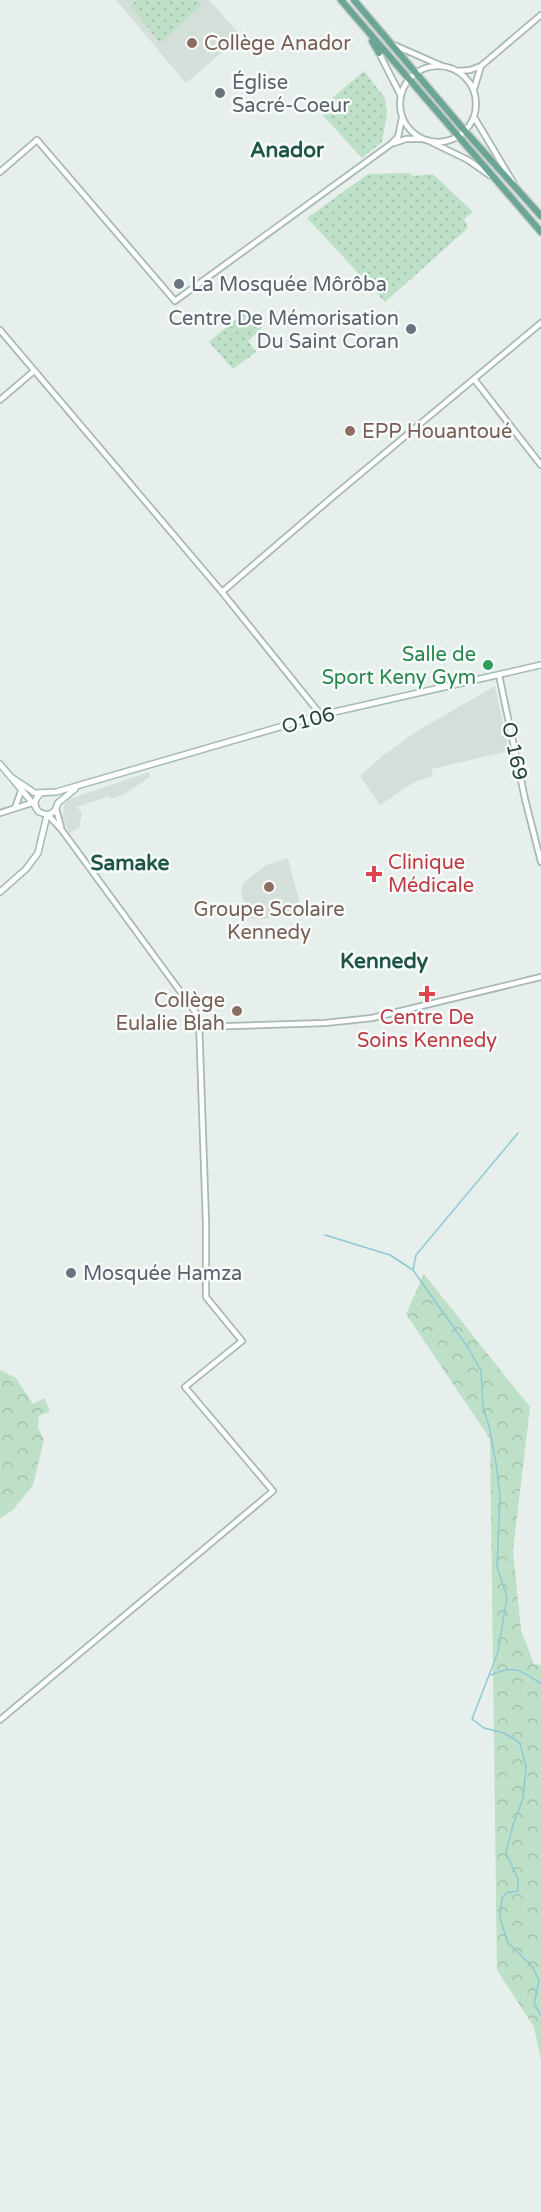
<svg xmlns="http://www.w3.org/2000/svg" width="541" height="2212" font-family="'Varela Round',sans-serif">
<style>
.built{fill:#d4dfda}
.grass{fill:url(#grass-dots)}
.forest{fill:url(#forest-crowns)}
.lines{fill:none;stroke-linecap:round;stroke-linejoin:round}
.stream{stroke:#8ec9d4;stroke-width:1.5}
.tertiary-casing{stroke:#a8b8b2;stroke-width:8}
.secondary-casing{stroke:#a4bbb3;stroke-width:8}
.primary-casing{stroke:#c2cac8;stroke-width:9}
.tertiary{stroke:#fff;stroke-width:4.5}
.secondary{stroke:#fff;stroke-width:5}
.primary{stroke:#6aa596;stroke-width:6}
.education-dot{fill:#8d6e63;stroke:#f7fbf9;stroke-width:2}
.worship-dot{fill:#6b7280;stroke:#f7fbf9;stroke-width:2}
.leisure-dot{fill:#2e9e5b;stroke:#f7fbf9;stroke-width:2}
.health-dot{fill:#e0444e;stroke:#f7fbf9;stroke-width:2}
.labels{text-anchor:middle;stroke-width:5;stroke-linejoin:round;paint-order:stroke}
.education-label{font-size:20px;fill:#785e54;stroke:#f7fbf9;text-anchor:start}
.worship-label{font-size:20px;fill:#5b616d;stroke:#f7fbf9;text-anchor:start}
.leisure-label{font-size:20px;fill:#27864d;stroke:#f7fbf9;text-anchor:end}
.street-label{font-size:20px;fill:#24423a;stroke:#f7fbf9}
.health-label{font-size:20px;fill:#be3a42;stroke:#f7fbf9;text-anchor:start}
.neighbourhood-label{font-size:21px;font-weight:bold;fill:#1f5548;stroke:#f7fbf9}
</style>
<defs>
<pattern id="grass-dots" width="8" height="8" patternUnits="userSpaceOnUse" patternTransform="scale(1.5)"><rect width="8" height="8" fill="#bfe0c8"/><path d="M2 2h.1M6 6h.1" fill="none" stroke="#a4c1ad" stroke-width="1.8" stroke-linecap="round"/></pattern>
<pattern id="forest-crowns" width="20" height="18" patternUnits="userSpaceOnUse" patternTransform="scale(1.5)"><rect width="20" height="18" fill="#bfe0c8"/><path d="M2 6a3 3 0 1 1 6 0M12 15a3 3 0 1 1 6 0" fill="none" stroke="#a4c1ad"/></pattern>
</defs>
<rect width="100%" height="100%" fill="#e6efeb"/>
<path class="built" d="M 116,0 L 209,0 L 241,36 L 186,83 Z
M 495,686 L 509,751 L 431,769 L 433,776 L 414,782 L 380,805 L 360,776 L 385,754 L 419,730 Z
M 149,772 L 150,777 L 123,795 L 110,799 L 109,796 L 77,807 L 82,813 L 79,828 L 69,833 L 63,817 L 64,804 L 70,799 Z
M 288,858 L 301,908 L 278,917 L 264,919 L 248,919 L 241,891 L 243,883 L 266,865 Z"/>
<path class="grass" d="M 137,0 L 198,0 L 202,5 L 160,43 L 130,6 Z
M 364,71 L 385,98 L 387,114 L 382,142 L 362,158 L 318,110 Z
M 409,173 L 413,176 L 433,174 L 473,212 L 464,219 L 468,228 L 385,302 L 307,218 L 368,174 Z
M 248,309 L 263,327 L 248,341 L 256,352 L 233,369 L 209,342 Z"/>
<path class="forest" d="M 424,1274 L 530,1407 L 513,1551 L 521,1630 L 534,1664 L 541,1665 L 541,2061 L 534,2027 L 497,1970 L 490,1439 L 406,1314 Z
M 0,1370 L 16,1378 L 33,1404 L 44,1398 L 50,1411 L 39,1416 L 38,1428 L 44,1440 L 33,1485 L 13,1510 L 0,1518 Z"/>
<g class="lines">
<path class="stream" d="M 518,1133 L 416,1255 L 413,1270 L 469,1349 L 481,1371 L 483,1407 L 489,1426 L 496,1463 L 500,1496 L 497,1567 L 507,1597 L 498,1652 L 472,1719 L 484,1728 L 504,1733 L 520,1743 L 526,1767 L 523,1798 L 513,1825 L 506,1853 L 518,1879 L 518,1891 L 506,1893 L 502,1898 L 500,1918 L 508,1943 L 532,1966 L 539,1981 L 534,2004 L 541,2015
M 325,1235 L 390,1255 L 413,1270
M 491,1675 C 514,1664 521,1670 541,1684"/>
<defs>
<path id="tertiary" d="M 394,45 L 442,66
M 379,53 L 401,96
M400 104a38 38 0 1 1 76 0a38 38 0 1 1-76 0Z
M 457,71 L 470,70 L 481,66 L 541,15
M 474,89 L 481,66
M 474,117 L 513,182
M 431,142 L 468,160 L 489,175
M 394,143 L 406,139 L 420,139
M 0,172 L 37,140 L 175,301 L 391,144 L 398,137 L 402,118
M 0,330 L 222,592 L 321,715
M 474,379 L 541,465
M 0,400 L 34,371
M 222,592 L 336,494 L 541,323
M 499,675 L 525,799 L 541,862
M 15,808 L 21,791
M 56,809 L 61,827
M 0,813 L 35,802
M 199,1027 L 325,1023 L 372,1018 L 541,977
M 0,1720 L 273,1491 L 185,1387 L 242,1341 L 206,1297 L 206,1223 L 199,1021 L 196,1013 L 61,829 L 48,815"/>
<path id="secondary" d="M 0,764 L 35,806
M 11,777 L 35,793 L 56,792 L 321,715 L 541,665
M 41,793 C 34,799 33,806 39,812 L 48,815 L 55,811 L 58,803 L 75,789
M 0,892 L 26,869 L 38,853 L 47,815"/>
<path id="primary" d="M 341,0 L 541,232
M 354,0 L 465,131 L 541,216
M 372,41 L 379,53"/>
</defs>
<use href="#tertiary" class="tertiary-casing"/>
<use href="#secondary" class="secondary-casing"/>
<use href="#primary" class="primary-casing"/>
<use href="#tertiary" class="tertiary"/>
<use href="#secondary" class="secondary"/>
<use href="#primary" class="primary"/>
</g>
<g class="education-dot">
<circle cx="192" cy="43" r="6"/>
<circle cx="350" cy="431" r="6"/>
<circle cx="269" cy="887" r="6"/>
<circle cx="237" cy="1011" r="6"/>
</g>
<g class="worship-dot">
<circle cx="220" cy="93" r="6"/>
<circle cx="179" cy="284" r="6"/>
<circle cx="411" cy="329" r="6"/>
<circle cx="71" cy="1273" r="6"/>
</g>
<circle class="leisure-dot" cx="488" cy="665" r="6"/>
<g class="health-dot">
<path d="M371 865h6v6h6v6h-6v6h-6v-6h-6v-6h6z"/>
<path d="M424 985h6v6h6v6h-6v6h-6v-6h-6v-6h6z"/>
</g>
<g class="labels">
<g class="education-label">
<text x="204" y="50">Collège Anador</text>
<text x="362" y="438">EPP Houantoué</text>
<text x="269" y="916" text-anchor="middle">Groupe Scolaire<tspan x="269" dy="23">Kennedy</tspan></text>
<text x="225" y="1007" text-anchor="end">Collège<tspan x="225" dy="23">Eulalie Blah</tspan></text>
</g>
<g class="worship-label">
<text x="232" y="89">Église<tspan x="232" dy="23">Sacré-Coeur</tspan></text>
<text x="191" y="291">La Mosquée Môrôba</text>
<text x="399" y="325" text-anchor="end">Centre De Mémorisation<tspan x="399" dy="23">Du Saint Coran</tspan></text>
<text x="83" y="1280">Mosquée Hamza</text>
</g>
<g class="leisure-label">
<text x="476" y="661">Salle de<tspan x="476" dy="23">Sport Keny Gym</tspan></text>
</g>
<g class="street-label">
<text transform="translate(308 720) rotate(-15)" y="7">O106</text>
<text transform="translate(515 751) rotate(78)" y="7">O 169</text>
</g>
<g class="health-label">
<text x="388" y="869">Clinique<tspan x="388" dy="23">Médicale</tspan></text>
<text x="427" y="1024" text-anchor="middle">Centre De<tspan x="427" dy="23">Soins Kennedy</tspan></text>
</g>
<g class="neighbourhood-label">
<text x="287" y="157">Anador</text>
<text x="130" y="870">Samake</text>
<text x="384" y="968">Kennedy</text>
</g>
</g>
</svg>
